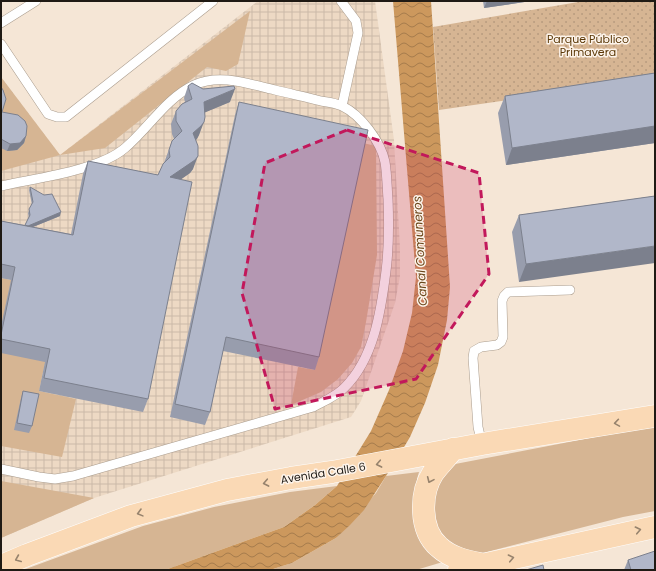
<svg xmlns="http://www.w3.org/2000/svg" width="656" height="571" font-family="Poppins,sans-serif">
<style>
.industrial{fill:url(#industrial-grid)}
.grass{fill:#d6b593}
.park{fill:url(#park-dots)}
.water{fill:url(#water-waves)}
.lines{fill:none;stroke-linecap:round;stroke-linejoin:round}
.lane-casing{stroke:#aa9c8d;stroke-width:10}
.primary-casing{stroke:#fff;stroke-width:23}
.lane{stroke:#fff;stroke-width:9}
.primary{stroke:#fad9b5;stroke-width:22}
.wall{fill:#989dad}
.shaded-wall{fill:#7c808d}
.building{fill:#b1b7c9;stroke:#7c808d}
.oneway{stroke:#97836d}
.marked{fill:#c2185b;fill-opacity:0.2;stroke:#c2185b;stroke-width:3;stroke-dasharray:8 5;stroke-linejoin:round}
.labels{text-anchor:middle;stroke-width:3;stroke-linejoin:round;paint-order:stroke}
.park-label{font-size:11px;fill:#5b3807;stroke:#fdf4eb}
.street-label{font-size:11px;fill:#1f1a14;stroke:#fdf4eb}
.water-label{font-size:12px;font-style:italic;fill:#6b471b;stroke:#fdf4eb}
</style>
<defs>
<pattern id="industrial-grid" width="8" height="8" patternUnits="userSpaceOnUse"><rect width="8" height="8" fill="#edd9c4"/><path d="M0 4h8M4 0v8" fill="none" stroke="#cbbaa8"/></pattern>
<pattern id="park-dots" width="8" height="8" patternUnits="userSpaceOnUse"><rect width="8" height="8" fill="#d6b593"/><path d="M2 2h.1M6 6h.1" fill="none" stroke="#b79b7e" stroke-width="1.8" stroke-linecap="round"/></pattern>
<pattern id="water-waves" width="16" height="10" patternUnits="userSpaceOnUse"><rect width="16" height="10" fill="#cc985d"/><path d="M0 5q4-4 8 0t8 0" fill="none" stroke="#a57b4c"/></pattern>
</defs>
<rect width="100%" height="100%" fill="#f5e6d6"/>
<path class="industrial" d="M 258,1 L 375,1 L 394,140 L 400,248 L 400,276 L 395,303 L 361,401 L 351,417 L 94,498 L 1,538 L 1,77 L 60,155 Z"/>
<path class="grass" d="M 250,11 L 238,64 L 226,71 L 207,67 L 105,148 L 60,155 L 1,171 L 1,77 L 60,155 Z
M 363,143 L 376,146 L 377,255 L 366,322 L 361,347 L 352,363 L 338,379 L 321,392 L 291,405 L 298,367 L 315,370 Z
M 1,278 L 60,290 L 39,391 L 76,399 L 62,457 L 1,446 Z
M 655,427 L 655,511 L 623,517 L 475,555 L 456,551 L 434,525 L 433,492 L 450,465 L 600,436 Z
M 419,472 L 417,479 L 416,505 L 446,561 L 416,570 L 270,570 L 292,563 L 336,538 L 376,493 L 386,476 Z
M 1,481 L 94,498 L 1,538 Z
M 337,486 L 315,505 L 284,527 L 165,570 L 23,570 L 143,526 L 214,507 L 290,492 Z"/>
<path class="park" d="M 584,1 L 655,1 L 655,79 L 439,110 L 433,27 Z"/>
<path class="water" d="M 393,1 L 431,1 L 450,287 L 447,320 L 438,365 L 425,403 L 410,437 L 397,459 L 364,510 L 350,525 L 336,538 L 292,563 L 270,570 L 165,570 L 284,527 L 315,505 L 337,486 L 371,431 L 389,390 L 403,351 L 412,313 L 416,277 Z"/>
<g class="lines">
<defs>
<path id="lane" d="M 341,1 L 356,21 L 358,33 L 342,106
M 1,23 L 36,1
M 1,44 L 48,114 L 57,117 L 66,117 L 213,1
M 1,186 C 36,178 98,171 125,148 C 148,129 165,99 194,85 C 220,73 249,84 275,90 C 291,94 306,97 321,101 C 328,102 336,103 342,106 C 361,115 381,142 385,162 C 387,174 387,187 388,199 C 389,223 389,247 386,271 C 381,311 374,359 344,388 C 335,397 324,401 313,407 L 73,476 L 55,479 L 39,477 L 1,469
M 482,444 L 478,427 L 473,358 L 474,351 L 481,347 L 497,345 L 501,342 L 503,337 L 502,301 L 504,296 L 508,292 L 570,290"/>
<path id="primary" d="M 453,449 C 447,457 439,465 433,473 C 420,493 419,530 439,547 C 451,558 466,561 481,564
M 1,566 L 27,555 L 131,516 L 227,490 L 291,478 L 332,472 L 482,444 L 655,416
M 459,570 L 655,527"/>
</defs>
<use href="#lane" class="lane-casing"/>
<use href="#primary" class="primary-casing"/>
<use href="#lane" class="lane"/>
<use href="#primary" class="primary"/>
</g>
<path class="wall" d="M 483,1 L 531,1 L 484,8 Z
M 655,73 L 655,143 L 506,165 L 498,113 L 505,96 Z
M 188,86 L 203,89 L 230,102 L 205,112 L 199,135 L 196,140 L 193,169 L 190,173 L 181,179 L 148,399 L 143,412 L 39,391 L 45,362 L 1,353 L 1,326 L 11,280 L 1,278 L 1,221 L 25,225 L 29,218 L 28,213 L 32,205 L 29,190 L 30,187 L 60,216 L 33,227 L 71,234 L 83,174 L 88,161 L 158,175 L 164,163 L 172,141 L 174,139 L 172,134 L 171,124 L 176,111 L 185,102 L 184,98 Z
M 1,87 L 2,112 L 26,136 L 24,143 L 17,150 L 7,151 L 1,148 Z
M 239,102 L 319,357 L 315,370 L 223,351 L 210,412 L 205,425 L 170,417 L 235,115 Z
M 655,196 L 519,282 L 512,232 L 519,215 Z
M 23,391 L 32,426 L 29,433 L 14,430 L 21,398 Z
M 628,560 L 655,570 L 624,570 Z"/>
<path class="shaded-wall" d="M 487,1 L 531,1 L 484,8 Z
M 235,89 L 230,102 L 199,115 L 204,102 Z
M 204,122 L 199,135 L 197,139 L 188,145 L 193,133 Z
M 655,126 L 655,143 L 506,165 L 512,148 Z
M 26,136 L 24,143 L 17,150 L 7,151 L 10,144 Z
M 198,156 L 193,169 L 190,173 L 166,190 L 170,177 Z
M 61,212 L 60,216 L 23,231 L 24,227 Z
M 655,246 L 655,263 L 519,282 L 526,264 Z"/>
<path class="building" d="M 655,73 L 655,126 L 512,148 L 505,96 Z
M 192,83 L 203,89 L 234,86 L 235,89 L 204,102 L 205,117 L 204,122 L 201,126 L 193,133 L 198,146 L 198,156 L 195,160 L 170,177 L 192,182 L 148,399 L 44,378 L 50,349 L 1,339 L 1,335 L 15,267 L 1,264 L 1,221 L 73,235 L 88,161 L 158,175 L 163,164 L 170,157 L 169,150 L 172,141 L 182,131 L 176,121 L 176,111 L 182,104 L 192,99 L 188,86 Z
M 1,87 L 3,90 L 6,99 L 2,112 L 18,115 L 25,121 L 27,126 L 26,136 L 20,143 L 10,144 L 1,139 Z
M 239,102 L 368,130 L 319,357 L 226,337 L 210,412 L 175,404 Z
M 30,187 L 44,195 L 52,194 L 61,212 L 28,226 L 25,225 L 30,215 L 29,209 L 33,202 Z
M 655,196 L 655,246 L 526,264 L 519,215 Z
M 23,391 L 39,394 L 32,426 L 17,423 Z
M 655,551 L 655,570 L 631,570 L 628,560 Z
M 543,565 L 544,570 L 526,570 Z"/>
<defs><path id="oneway-chevron" d="M-2-3.5L2.5 0L-2 3.5" fill="none" stroke-width="1.6" stroke-linecap="round" stroke-linejoin="round"/></defs>
<g class="oneway">
<use href="#oneway-chevron" transform="translate(617 423) rotate(171)"/>
<use href="#oneway-chevron" transform="translate(379 464) rotate(169)"/>
<use href="#oneway-chevron" transform="translate(430 480) rotate(114)"/>
<use href="#oneway-chevron" transform="translate(266 483) rotate(169)"/>
<use href="#oneway-chevron" transform="translate(140 513) rotate(165)"/>
<use href="#oneway-chevron" transform="translate(638 530) rotate(-12)"/>
<use href="#oneway-chevron" transform="translate(511 558) rotate(-12)"/>
<use href="#oneway-chevron" transform="translate(18 559) rotate(157)"/>
</g>
<path class="marked" d="M 347,130 L 479,173 L 489,274 L 416,379 L 275,409 L 242,293 L 265,163 Z"/>
<g class="labels">
<g class="park-label">
<text x="588" y="43">Parque Público<tspan x="588" dy="13">Primavera</tspan></text>
</g>
<g class="street-label">
<text transform="translate(323 473) rotate(-9)" y="4">Avenida Calle 6</text>
</g>
<g class="water-label">
<text transform="translate(420 251) rotate(-93)" y="4">Canal Comuneros</text>
</g>
</g>
<rect width="656" height="571" fill="none" stroke="#1f1a14" stroke-width="4"/>
</svg>
